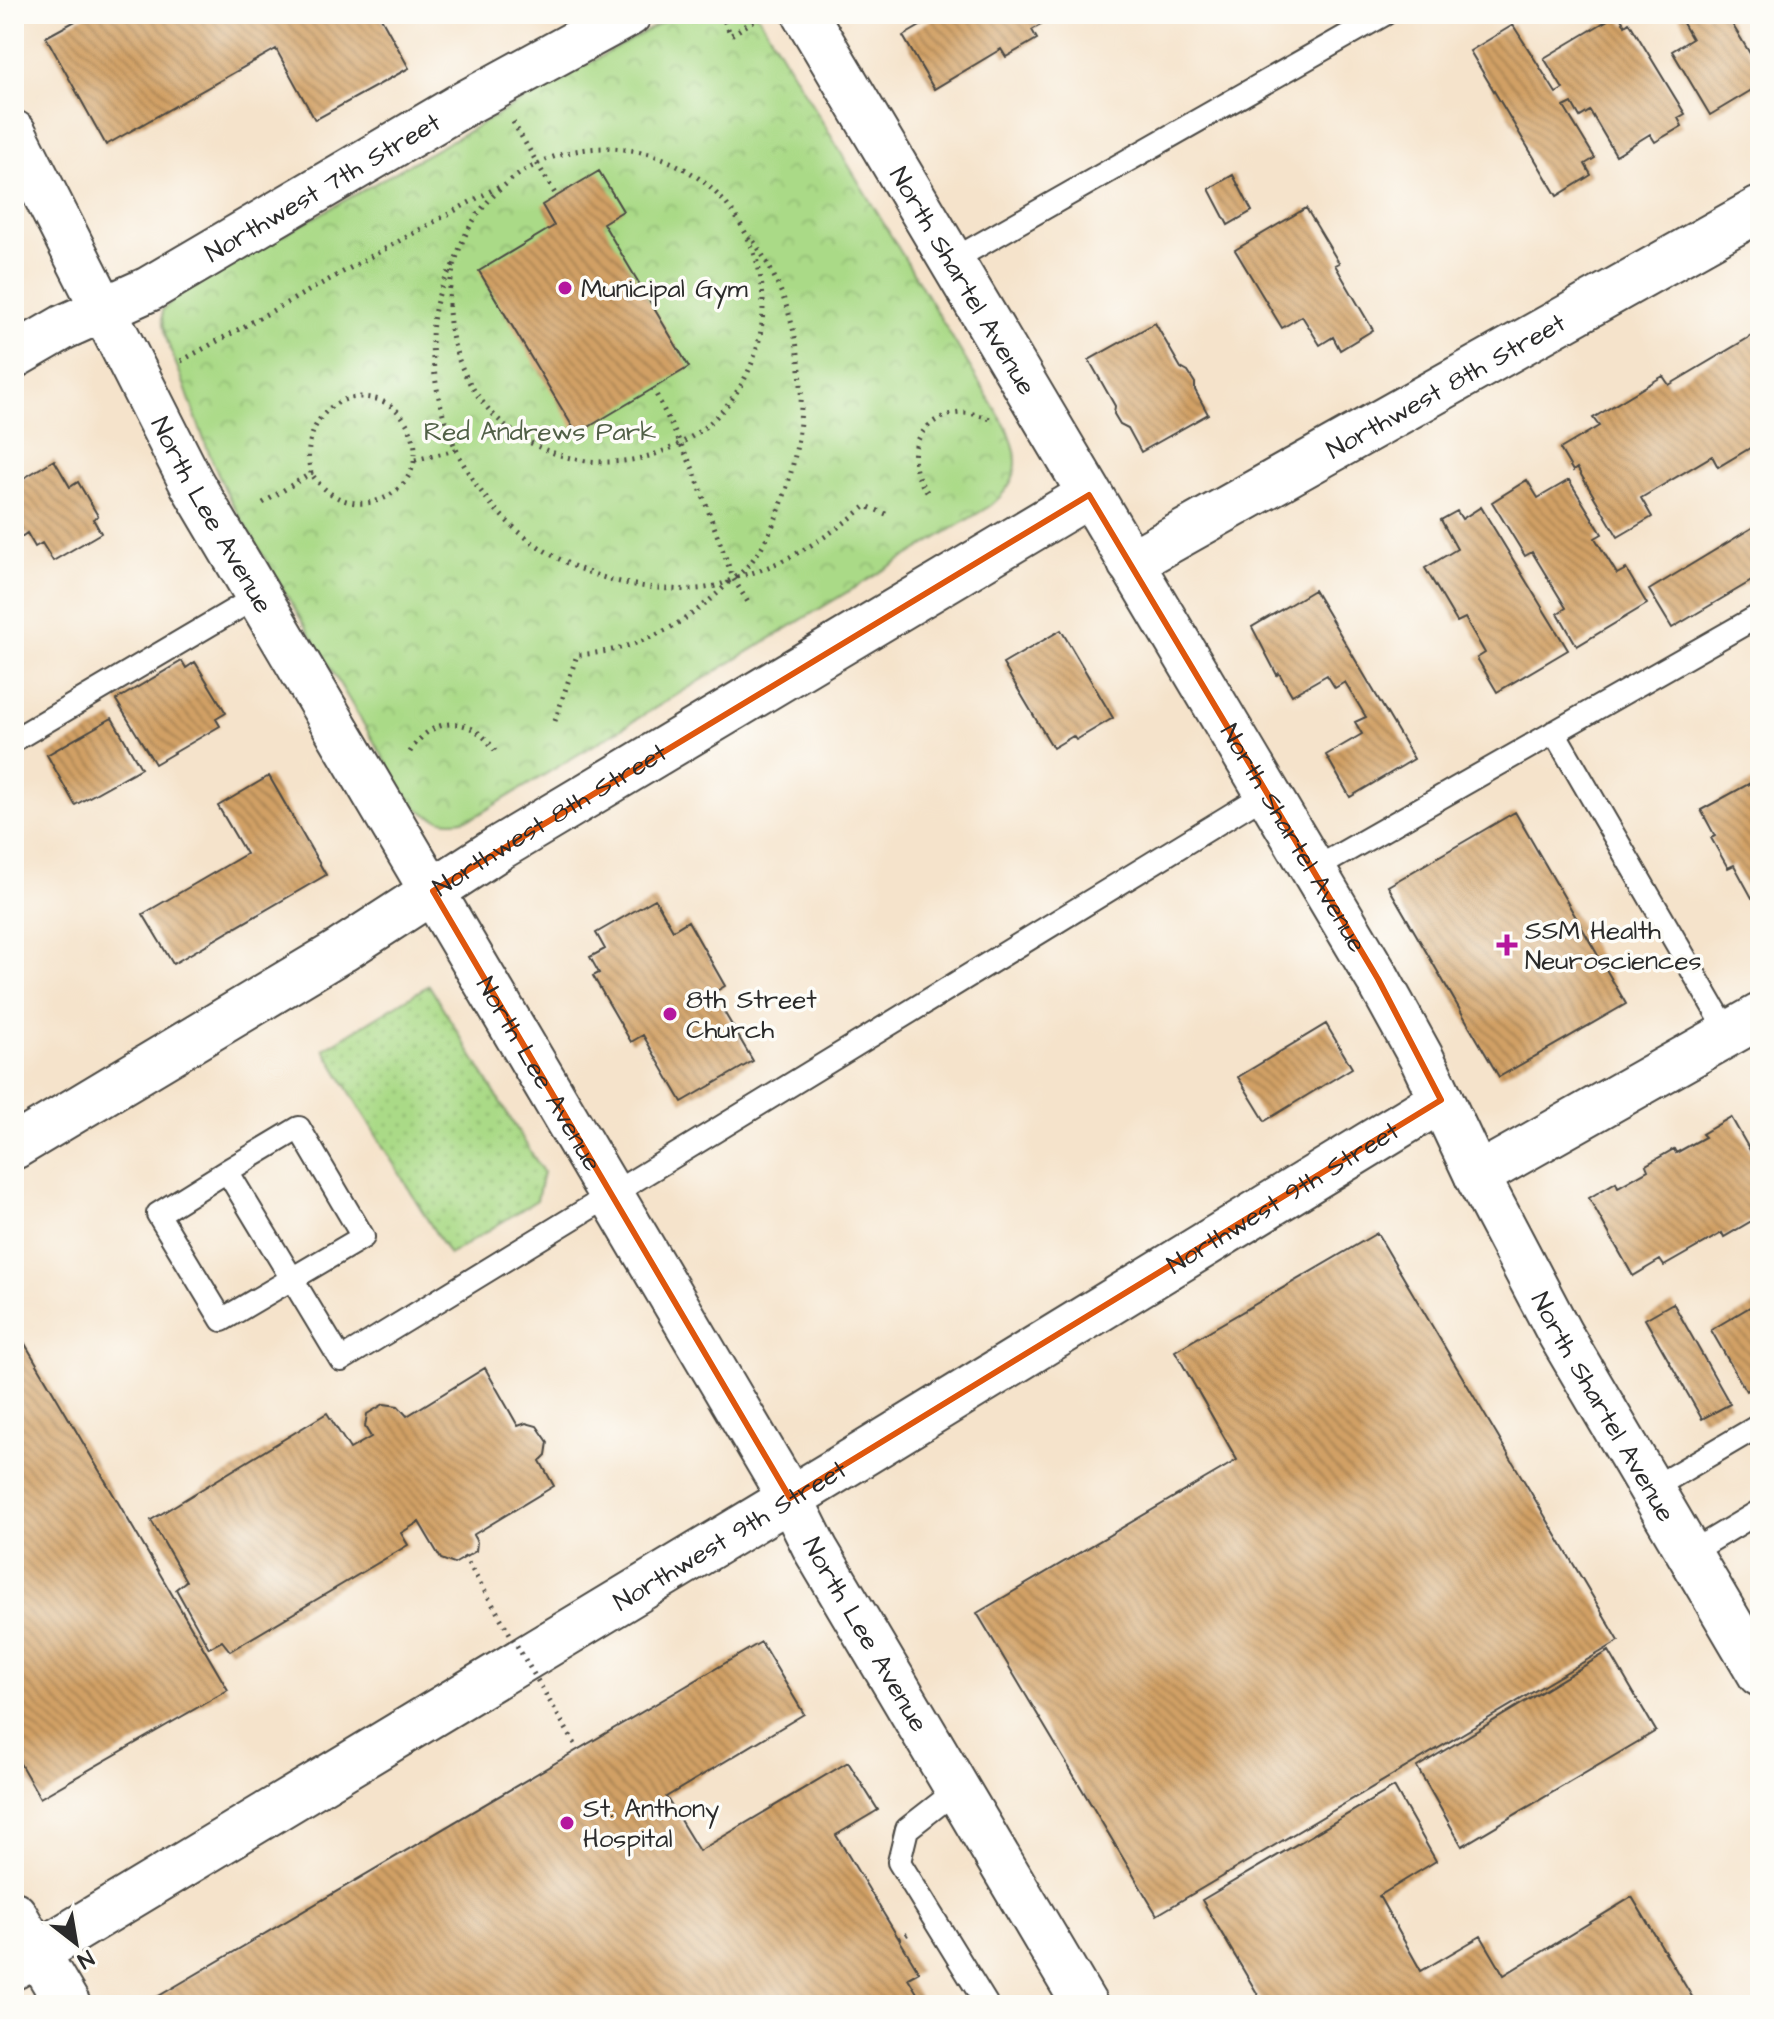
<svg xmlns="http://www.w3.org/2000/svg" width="1774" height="2019" font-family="'Architects Daughter',sans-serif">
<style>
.park{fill:url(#park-crowns);stroke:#6a8259;stroke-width:2}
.garden{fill:url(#garden-dots);stroke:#6a8259;stroke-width:2}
.building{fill:url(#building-back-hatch)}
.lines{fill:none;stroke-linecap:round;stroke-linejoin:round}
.service-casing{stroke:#494743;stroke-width:26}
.minor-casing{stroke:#494743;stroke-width:48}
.tertiary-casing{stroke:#494743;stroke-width:48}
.path{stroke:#494743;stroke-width:5;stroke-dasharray:2 6;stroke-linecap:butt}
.service{stroke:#fff;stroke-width:22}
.minor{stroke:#fff;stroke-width:44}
.tertiary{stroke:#fff;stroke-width:44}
.path-bridge{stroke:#494743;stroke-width:5;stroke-dasharray:2 6;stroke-linecap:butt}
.marked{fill:none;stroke:#df570e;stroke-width:6;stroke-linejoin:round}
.poi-dot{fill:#b5179e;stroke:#fdfcf7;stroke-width:3}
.labels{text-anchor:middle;stroke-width:7;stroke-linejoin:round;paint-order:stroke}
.street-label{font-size:26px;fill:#2b2b2b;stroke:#fdfcf7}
.poi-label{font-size:26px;fill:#2b2b2b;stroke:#fdfcf7;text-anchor:start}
.park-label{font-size:26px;fill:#516047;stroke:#fdfcf7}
</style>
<defs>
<pattern id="park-crowns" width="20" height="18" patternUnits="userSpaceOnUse" patternTransform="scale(2)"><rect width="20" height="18" fill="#aada87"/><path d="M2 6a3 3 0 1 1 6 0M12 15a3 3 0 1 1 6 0" fill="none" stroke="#92bb75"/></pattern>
<pattern id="garden-dots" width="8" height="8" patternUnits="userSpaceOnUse" patternTransform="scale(2)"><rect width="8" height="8" fill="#aada87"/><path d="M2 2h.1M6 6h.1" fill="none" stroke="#92bb75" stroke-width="1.8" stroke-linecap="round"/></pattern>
<pattern id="building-back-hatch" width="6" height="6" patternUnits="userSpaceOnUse" patternTransform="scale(2)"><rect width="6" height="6" fill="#d1a065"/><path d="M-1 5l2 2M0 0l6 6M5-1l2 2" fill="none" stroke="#aa8353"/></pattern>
</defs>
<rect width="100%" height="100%" fill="#fdfcf7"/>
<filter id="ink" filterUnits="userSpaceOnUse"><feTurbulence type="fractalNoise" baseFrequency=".0125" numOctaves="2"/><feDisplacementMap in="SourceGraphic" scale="16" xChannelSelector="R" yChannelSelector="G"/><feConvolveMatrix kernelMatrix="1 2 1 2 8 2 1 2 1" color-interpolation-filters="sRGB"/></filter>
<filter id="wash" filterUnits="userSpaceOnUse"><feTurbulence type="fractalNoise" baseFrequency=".006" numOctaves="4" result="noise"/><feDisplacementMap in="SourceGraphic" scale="32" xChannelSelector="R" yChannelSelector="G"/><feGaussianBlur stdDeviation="1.8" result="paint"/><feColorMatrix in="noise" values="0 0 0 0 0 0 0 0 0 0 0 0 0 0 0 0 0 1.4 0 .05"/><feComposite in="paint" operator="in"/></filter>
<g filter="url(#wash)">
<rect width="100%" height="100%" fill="#f5e3cb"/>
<path class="park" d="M 677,14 L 756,14 L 760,18 L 1006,427 C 1023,460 1019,482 990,506 L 476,816 C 451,826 431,821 410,802 L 233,505 C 211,464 197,420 181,376 C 173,356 161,332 162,310 L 183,291 Z"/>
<path class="garden" d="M 429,985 L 543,1172 L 537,1200 L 449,1255 L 324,1049 Z"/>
<g id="blocks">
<path class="building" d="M 88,14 L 379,14 L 409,68 L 315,120 L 276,49 L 106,145 L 46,37 Z
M 941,14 L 1060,14 L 1032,30 L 1037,39 L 1006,57 L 1001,49 L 934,89 L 903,36 Z
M 1618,14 L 1625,25 L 1629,22 L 1685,114 L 1678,118 L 1682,126 L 1655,142 L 1650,134 L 1616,155 L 1590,111 L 1580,117 L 1572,103 L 1564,107 L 1595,158 L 1585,164 L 1591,175 L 1557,196 L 1470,51 L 1513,25 L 1556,93 L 1563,89 L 1544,58 Z
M 1683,14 L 1726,14 L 1760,70 L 1760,85 L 1710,115 L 1672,51 L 1692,39 L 1679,16 Z
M 599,171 L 623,211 L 603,223 L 689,367 L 577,434 L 479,271 L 554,226 L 542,205 Z
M 1233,175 L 1252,211 L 1228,225 L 1209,189 Z
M 1306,208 L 1339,263 L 1335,265 L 1373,330 L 1340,350 L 1333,337 L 1320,345 L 1302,316 L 1282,328 L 1235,250 Z
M 1155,323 L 1181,368 L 1188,372 L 1195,383 L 1195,390 L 1208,414 L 1141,452 L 1128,428 L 1120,424 L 1114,414 L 1115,406 L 1089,360 Z
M 1760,331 L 1760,442 L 1718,467 L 1712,456 L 1641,498 L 1652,517 L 1618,537 L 1577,468 L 1573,471 L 1560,449 L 1599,426 L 1593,418 L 1663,376 L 1669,385 Z
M 54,460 L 70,487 L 78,482 L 98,516 L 93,519 L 101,533 L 53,561 L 42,543 L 35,547 L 27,533 L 21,537 L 14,525 L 14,484 Z
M 1527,480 L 1538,498 L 1569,480 L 1602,534 L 1595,538 L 1617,574 L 1626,569 L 1647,604 L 1577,646 L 1558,613 L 1566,608 L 1532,552 L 1525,556 L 1492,502 Z
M 1481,507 L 1568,650 L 1497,692 L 1477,658 L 1485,653 L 1465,618 L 1457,622 L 1425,568 L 1457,549 L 1441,520 L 1457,511 L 1462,519 Z
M 1760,523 L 1760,576 L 1672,628 L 1649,590 Z
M 1314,590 L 1414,759 L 1350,797 L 1326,755 L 1362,734 L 1355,722 L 1366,717 L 1345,682 L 1335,688 L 1327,675 L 1292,695 L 1279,673 L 1277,675 L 1252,627 Z
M 1061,630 L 1113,718 L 1076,740 L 1073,736 L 1053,748 L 1003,664 Z
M 182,661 L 186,668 L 195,662 L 226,713 L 216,719 L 220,726 L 155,764 L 116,700 Z
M 112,718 L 141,768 L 75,805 L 47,755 Z
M 269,776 L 326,875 L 173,964 L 143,914 L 246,854 L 218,806 Z
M 1752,782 L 1760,796 L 1760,894 L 1752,898 L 1734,865 L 1728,868 L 1711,838 L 1715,836 L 1701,810 Z
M 1515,812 L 1626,1004 L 1499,1077 L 1388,886 Z
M 655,899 L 673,930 L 688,921 L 725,986 L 713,993 L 753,1061 L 682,1102 L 643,1035 L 631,1042 L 593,976 L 599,973 L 590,957 L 605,949 L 596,933 Z
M 1326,1024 L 1352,1068 L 1265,1121 L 1238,1077 Z
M 1731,1117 L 1760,1168 L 1760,1212 L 1752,1217 L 1753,1220 L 1724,1237 L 1722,1233 L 1664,1266 L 1660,1260 L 1633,1276 L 1589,1198 L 1616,1182 L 1618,1187 L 1648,1170 L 1646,1165 L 1674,1149 L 1676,1153 L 1705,1137 L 1702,1134 Z
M 1377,1233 L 1619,1641 L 1157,1915 L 977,1613 L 1237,1460 L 1175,1351 Z
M 1760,1301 L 1760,1383 L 1746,1391 L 1711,1330 Z
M 1673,1303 L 1730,1404 L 1702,1419 L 1645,1319 Z
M 14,1325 L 228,1690 L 40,1798 L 14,1753 Z
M 485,1368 L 518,1426 L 526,1423 L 537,1426 L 548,1442 L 546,1455 L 540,1461 L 554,1486 L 473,1535 L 477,1542 L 476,1551 L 454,1564 L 441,1559 L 419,1522 L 401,1533 L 408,1545 L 230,1651 L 222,1641 L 209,1648 L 176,1589 L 186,1581 L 151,1520 L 327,1413 L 350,1449 L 371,1437 L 365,1427 L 367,1414 L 384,1404 L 398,1406 L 407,1416 Z
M 761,1642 L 804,1714 L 666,1797 L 699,1851 L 848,1762 L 878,1810 L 836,1835 L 919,1972 L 908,1978 L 924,2005 L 155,2005 L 152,2000 Z
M 1609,1651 L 1656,1731 L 1462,1846 L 1417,1767 Z
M 1394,1787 L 1436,1861 L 1379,1896 L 1421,1971 L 1481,1936 L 1504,1975 L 1632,1897 L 1697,2005 L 1264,2005 L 1202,1900 Z"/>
</g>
</g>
<g filter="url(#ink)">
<use href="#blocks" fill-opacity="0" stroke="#494743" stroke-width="2"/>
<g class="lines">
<defs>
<path id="service" d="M 951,261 L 1385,14
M 1554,732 L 1729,1034
M 14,740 L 258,596
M 1313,870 L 1760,615
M 227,1171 L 299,1128 L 363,1237 L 222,1320 L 158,1214 L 227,1171 L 341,1360 L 1267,793
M 1653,1488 L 1760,1425
M 1690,1553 L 1760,1511
M 957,1790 L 907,1829 L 899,1862 L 987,2005"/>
<g id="minor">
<path id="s1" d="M 14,133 L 192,484 L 790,1498"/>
<path id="s2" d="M 14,356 L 64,327 L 149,289 L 460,106 L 629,14"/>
<path id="s3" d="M 1130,563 L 1760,209"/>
<path id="s4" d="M 14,1147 L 342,950 L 499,848 L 1089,495"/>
<path d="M 1477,1176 L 1760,1016"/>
<path d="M 14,1914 L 68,2005"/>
</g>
<g id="tertiary">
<path id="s5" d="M 805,14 L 1378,979 L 1422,1059 L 1477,1176 L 1560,1334 L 1760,1674"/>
<path id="s6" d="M 790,1498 L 816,1550 L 1085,2005"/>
<path id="s7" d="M 14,1967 L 834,1472 L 1441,1100"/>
</g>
</defs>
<use href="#service" class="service-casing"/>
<use href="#minor" class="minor-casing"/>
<use href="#tertiary" class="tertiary-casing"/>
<path class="path" d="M 721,14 L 731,35 L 758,18
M 513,122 L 557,197
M449 305a157 157 0 1 1 314 0a157 157 0 1 1-314 0Z
M 453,265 C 431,300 429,335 435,376 C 451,493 539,577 657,588 C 681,590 712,592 734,578 C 768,555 787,493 795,455 C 811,378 796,300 750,236
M 181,361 L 503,184
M 653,388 L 693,469 L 733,578 L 749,604
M 415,460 L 456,450
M 927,492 C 891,444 938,396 990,419
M 263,503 L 311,473 C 300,435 327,390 371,398 C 385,400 398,409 405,421 C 445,481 356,541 311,473
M 737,577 C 784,566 829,536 866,506 L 891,516
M 555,721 L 577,655 C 637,651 687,625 729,582
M 410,752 C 433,713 476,715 497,755
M 899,1939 L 909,1933"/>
<use href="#service" class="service"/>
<use href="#minor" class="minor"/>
<use href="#tertiary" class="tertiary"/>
<path class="path-bridge" d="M 464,1556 L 578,1749"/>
</g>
</g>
<path class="marked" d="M 1089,495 L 1378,979 L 1441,1100 L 790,1498 L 433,891 Z"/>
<g class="poi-dot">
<circle cx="565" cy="288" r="8"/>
<path d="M1503 933h8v8h8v8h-8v8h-8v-8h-8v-8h8z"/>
<circle cx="670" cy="1014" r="8"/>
<circle cx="567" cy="1823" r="8"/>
</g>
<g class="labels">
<g class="street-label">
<text dy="9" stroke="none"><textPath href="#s2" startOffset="352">Northwest 7th Street</textPath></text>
<text dy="9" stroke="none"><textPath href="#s5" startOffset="310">North Shartel Avenue</textPath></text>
<text dy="9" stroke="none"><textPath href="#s3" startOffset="362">Northwest 8th Street</textPath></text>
<text dy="9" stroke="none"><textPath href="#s1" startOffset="430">North Lee Avenue</textPath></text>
<text dy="9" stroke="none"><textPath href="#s4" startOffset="628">Northwest 8th Street</textPath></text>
<text dy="9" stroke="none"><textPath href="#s5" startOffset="958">North Shartel Avenue</textPath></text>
<text dy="9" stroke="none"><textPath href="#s1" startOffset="1078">North Lee Avenue</textPath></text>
<text dy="9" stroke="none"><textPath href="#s7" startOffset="1484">Northwest 9th Street</textPath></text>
<text dy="9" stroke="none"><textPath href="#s5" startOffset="1606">North Shartel Avenue</textPath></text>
<text dy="9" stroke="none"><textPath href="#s7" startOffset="836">Northwest 9th Street</textPath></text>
<text dy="9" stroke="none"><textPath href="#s6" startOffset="156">North Lee Avenue</textPath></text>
</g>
<g class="poi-label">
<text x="581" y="297">Municipal Gym</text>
<text x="1525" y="939">SSM Health<tspan x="1525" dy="30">Neurosciences</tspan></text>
<text x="686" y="1008">8th Street<tspan x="686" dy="30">Church</tspan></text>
<text x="583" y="1817">St. Anthony<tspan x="583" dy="30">Hospital</tspan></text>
</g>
<g class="park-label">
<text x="540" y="440">Red Andrews Park</text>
</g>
</g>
<rect width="1774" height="2019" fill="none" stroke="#fdfcf7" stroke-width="48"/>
<g transform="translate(76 1943) rotate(149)" stroke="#fdfcf7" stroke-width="6" paint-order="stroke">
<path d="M0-6L14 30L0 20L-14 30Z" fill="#2b2b2b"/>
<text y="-12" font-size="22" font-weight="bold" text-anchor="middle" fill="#2b2b2b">N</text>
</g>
</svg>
